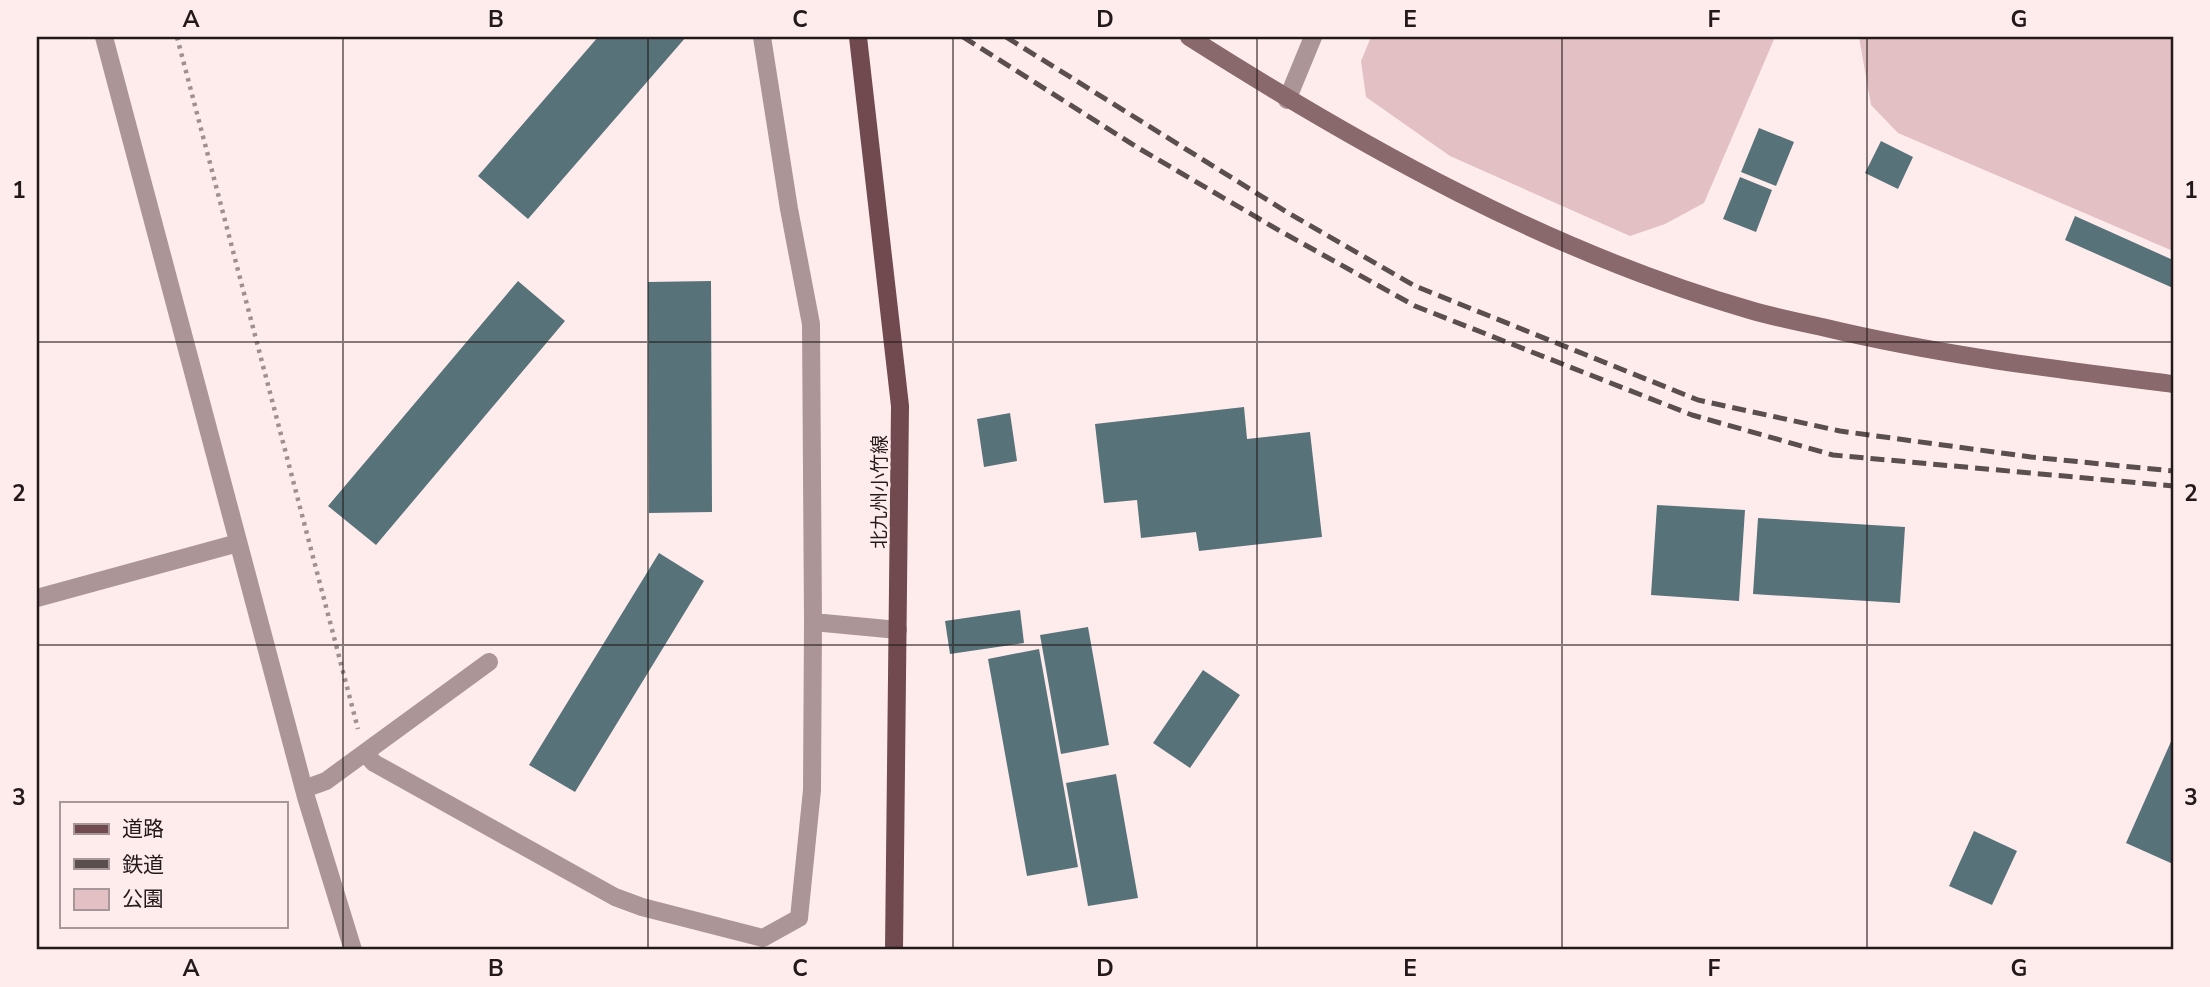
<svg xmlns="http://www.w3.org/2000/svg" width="2210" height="987" font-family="'Nunito Sans','Noto Sans JP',sans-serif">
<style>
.green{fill:#e3c0c3}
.building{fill:#58727a}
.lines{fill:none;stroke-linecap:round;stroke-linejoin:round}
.path{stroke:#9e9091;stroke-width:4.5;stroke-dasharray:3.5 5;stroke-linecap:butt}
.street{stroke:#ac9597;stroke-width:18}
.secondary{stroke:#89696c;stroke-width:18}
.primary{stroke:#704a4e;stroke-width:18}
.rail{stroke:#5a4e4f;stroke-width:5;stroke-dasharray:14 7;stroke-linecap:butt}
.grid{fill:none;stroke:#23191a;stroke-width:2;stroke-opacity:0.55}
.labels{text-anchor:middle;stroke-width:5;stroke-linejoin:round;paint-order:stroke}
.street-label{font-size:19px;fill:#23191a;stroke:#feeced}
.neatline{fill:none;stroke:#23191a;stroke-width:2.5}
.grid-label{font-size:23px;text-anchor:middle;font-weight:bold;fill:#23191a}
</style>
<rect width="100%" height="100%" fill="#feeced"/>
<path class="green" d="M 1371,37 L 1775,37 L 1704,203 L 1665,224 L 1630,236 L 1450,156 L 1366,97 L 1361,61 Z
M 1859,37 L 2173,37 L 2173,251 L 1898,133 L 1871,105 Z"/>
<path class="building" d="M 598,37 L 686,37 L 528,219 L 478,176 Z
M 1759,128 L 1794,142 L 1776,186 L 1741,172 Z
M 1881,141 L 1913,157 L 1898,189 L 1865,173 Z
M 1740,177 L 1772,190 L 1756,232 L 1723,219 Z
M 2075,216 L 2173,260 L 2173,288 L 2065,240 Z
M 518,281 L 565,321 L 376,545 L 328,506 Z
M 711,281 L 712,512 L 649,513 L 648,282 Z
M 1244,407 L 1247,439 L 1310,432 L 1322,537 L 1199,551 L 1196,532 L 1141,538 L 1137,500 L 1104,503 L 1095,424 Z
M 1010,413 L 1017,461 L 984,467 L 977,419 Z
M 1657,505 L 1745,510 L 1739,601 L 1651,595 Z
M 1758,518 L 1905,527 L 1900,603 L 1753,594 Z
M 659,553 L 704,581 L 575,792 L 529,765 Z
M 1020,610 L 1024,643 L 950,654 L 945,621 Z
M 1088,627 L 1109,745 L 1061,754 L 1040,635 Z
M 1039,649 L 1078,867 L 1027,876 L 988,659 Z
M 1203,670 L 1240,695 L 1190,768 L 1153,743 Z
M 2173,737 L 2173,864 L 2126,843 Z
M 1116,774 L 1138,898 L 1088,906 L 1066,783 Z
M 1974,831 L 2017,851 L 1992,905 L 1949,886 Z"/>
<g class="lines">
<path class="path" d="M 177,37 L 358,729"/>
<path class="street" d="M 104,37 L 306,797 L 353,950
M 762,37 L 789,209 L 811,324 L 813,622 L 898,630
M 1287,100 L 1313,37
M 37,598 L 238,543
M 366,754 L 374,763 L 615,897 L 642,907 L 763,938 L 799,918 L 812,790 L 813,622
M 304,789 L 326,781 L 489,662"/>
<path class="secondary" d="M 1189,37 C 1364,148 1549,252 1750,310 C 1774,317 1798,322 1822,327 C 1938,355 2055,369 2173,384"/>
<path class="primary" d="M 858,37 L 900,406 L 894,950"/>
<path class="rail" d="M 963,37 L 1140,149 L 1280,231 L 1415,306 L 1692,415 L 1833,455 L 2173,486
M 1006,37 L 1290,214 L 1415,286 L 1698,400 L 1840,431 L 2031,457 L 2173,471"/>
</g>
<path class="grid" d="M 343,37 L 343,950M 648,37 L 648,950M 953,37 L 953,950M 1257,37 L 1257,950M 1562,37 L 1562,950M 1867,37 L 1867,950M 37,342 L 2173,342M 37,645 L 2173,645"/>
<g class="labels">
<g class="street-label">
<text transform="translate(879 492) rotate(-90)" y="7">北九州小竹線</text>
</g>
</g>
<rect width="2210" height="987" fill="none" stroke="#feeced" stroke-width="77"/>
<rect x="60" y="802" width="228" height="126" fill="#feeced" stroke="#a69899" stroke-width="2"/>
<rect x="74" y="824" width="35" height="10" fill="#704a4e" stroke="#a69899" stroke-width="2"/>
<text x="122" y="836" font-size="21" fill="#23191a">道路</text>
<rect x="74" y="859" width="35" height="10" fill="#5a4e4f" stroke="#a69899" stroke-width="2"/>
<text x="122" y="872" font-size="21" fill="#23191a">鉄道</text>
<rect x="74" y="889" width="35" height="21" fill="#e3c0c3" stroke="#a69899" stroke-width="2"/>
<text x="122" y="906" font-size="21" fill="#23191a">公園</text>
<rect x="38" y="38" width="2134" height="910" class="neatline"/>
<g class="grid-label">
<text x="191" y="27">A</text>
<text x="496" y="27">B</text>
<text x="800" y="27">C</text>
<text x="1105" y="27">D</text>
<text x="1410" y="27">E</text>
<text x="1714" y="27">F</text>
<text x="2019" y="27">G</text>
<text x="19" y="198">1</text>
<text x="2191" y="198">1</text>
<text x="19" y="501">2</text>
<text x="2191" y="501">2</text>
<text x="19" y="805">3</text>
<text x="2191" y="805">3</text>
<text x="191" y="976">A</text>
<text x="496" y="976">B</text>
<text x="800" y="976">C</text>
<text x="1105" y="976">D</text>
<text x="1410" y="976">E</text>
<text x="1714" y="976">F</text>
<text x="2019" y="976">G</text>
</g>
</svg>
